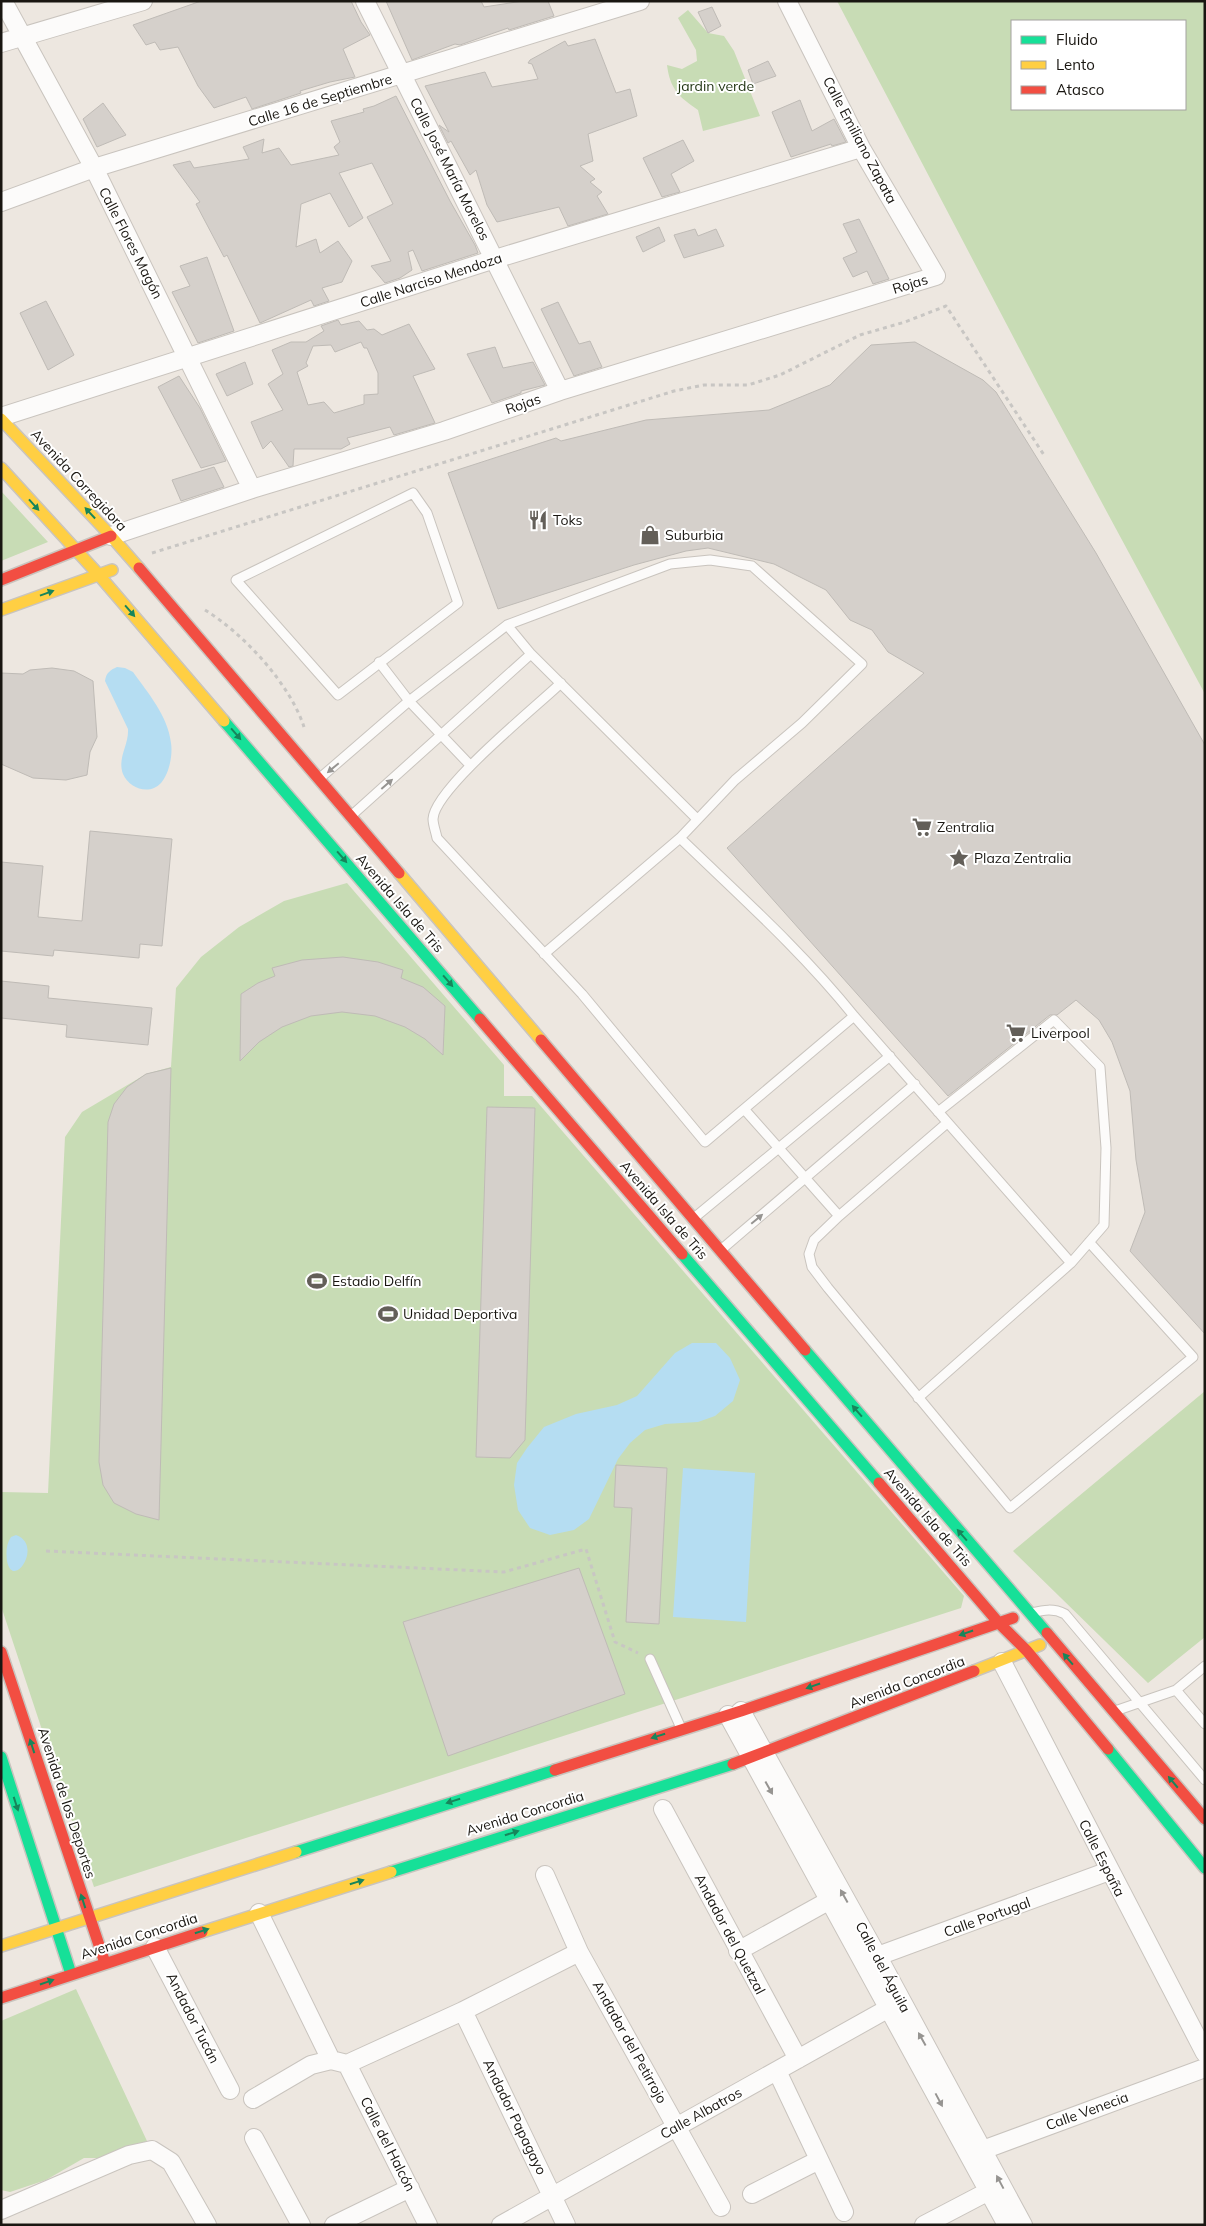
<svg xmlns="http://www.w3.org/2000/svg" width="1206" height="2226" font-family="Mulish,sans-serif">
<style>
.green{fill:#c8dcb5;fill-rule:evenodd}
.water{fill:#b5ddf2}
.building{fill:#d5d0cb;stroke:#bfbbb6;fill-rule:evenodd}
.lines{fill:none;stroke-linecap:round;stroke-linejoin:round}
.lane-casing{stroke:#c9c4be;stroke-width:11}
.street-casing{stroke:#c9c4be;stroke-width:20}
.fast-casing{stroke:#c9c4be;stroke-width:14}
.slow-casing{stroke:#c9c4be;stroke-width:14}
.jam-casing{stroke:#c9c4be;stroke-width:14}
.path{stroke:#c8c6c3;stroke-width:3;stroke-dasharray:4 4;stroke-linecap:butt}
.lane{stroke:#fcfbfa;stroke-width:9}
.street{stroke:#fcfbfa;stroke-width:18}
.fast{stroke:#16e098;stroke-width:11}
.slow{stroke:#ffcf43;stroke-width:11}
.jam{stroke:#f24e42;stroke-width:11}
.oneway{fill:#17855b}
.oneway2{fill:#969491}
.labels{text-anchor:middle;stroke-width:4;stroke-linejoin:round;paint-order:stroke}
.park-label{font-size:14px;fill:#1e3210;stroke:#fff}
.street-label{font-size:14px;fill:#191611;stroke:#fff}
.poi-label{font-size:14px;fill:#191611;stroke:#fff;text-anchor:start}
</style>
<rect width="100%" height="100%" fill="#ede7e0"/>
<path class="green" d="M 837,1 L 1205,1 L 1205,694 L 1039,386 ZM 1012,21 L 1185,21 L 1185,109 L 1012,109 Z
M 688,10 L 708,33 L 724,36 L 734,51 L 760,116 L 703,131 L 698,110 C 679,97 670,89 667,65 L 682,69 L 697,61 L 696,50 L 678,18 Z
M 1,491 L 48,542 L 1,561 Z
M 347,883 L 504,1065 L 504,1096 L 532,1096 L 964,1596 L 961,1608 L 94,1887 L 1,1606 L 1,1492 L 48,1493 L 65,1137 L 82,1112 L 146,1074 L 171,1067 L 176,988 L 201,957 L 239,927 L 284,901 Z
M 1205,1391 L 1205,1637 L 1148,1683 L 1013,1551 Z
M 76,1989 L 147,2141 L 109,2158 L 84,2158 L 46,2180 L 10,2192 L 1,2190 L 1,2021 Z"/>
<path class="water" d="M 117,667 L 125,668 L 133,672 C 148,693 168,716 171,743 C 173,755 169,774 161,783 C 149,796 129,788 123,774 C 117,758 129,745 128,729 L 105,681 C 106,673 110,670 117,667 Z
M 692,1343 L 716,1343 L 730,1358 L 740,1380 L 733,1401 L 715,1416 L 698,1422 L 665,1424 L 645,1430 L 630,1443 L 618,1459 L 589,1519 L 574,1530 L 550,1535 L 530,1528 L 518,1510 L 514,1485 L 517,1463 L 527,1448 L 544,1427 L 576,1414 L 617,1405 L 637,1396 L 675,1353 Z
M 683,1468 L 755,1473 L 746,1622 L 673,1617 Z
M 16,1535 C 44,1545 13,1591 7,1561 C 6,1552 6,1545 11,1537 Z"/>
<path class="building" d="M 201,1 L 351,1 L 361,22 L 370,35 L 343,49 L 355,77 L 330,82 L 300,91 L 301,93 L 252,109 L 246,97 L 214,108 L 198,86 L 178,47 L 160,50 L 155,42 L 146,45 L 133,25 Z
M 386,1 L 481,1 L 484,7 L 523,1 L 548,1 L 554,16 L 509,30 L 508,28 L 460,45 L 455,44 L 412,60 Z
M 712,7 L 721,26 L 708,33 L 698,12 Z
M 595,39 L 616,93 L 630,89 L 637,116 L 588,134 L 593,161 L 580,166 L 595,179 L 590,182 L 602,192 L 597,196 L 608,214 L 568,226 L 559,207 L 497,222 L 487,205 L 476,170 L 470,175 L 451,141 L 448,143 L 439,125 L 449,132 L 425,86 L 485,72 L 492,87 L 538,79 L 532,64 L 528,63 L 530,60 L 565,41 L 568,46 Z
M 768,61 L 776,76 L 753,84 L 748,70 Z
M 396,96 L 450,201 L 475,245 L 478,253 L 422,271 L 413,250 L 408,252 L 412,270 L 400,278 L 385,283 L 371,266 L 391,261 L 367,217 L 393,204 L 372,163 L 339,173 L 363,218 L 349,227 L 330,193 L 301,204 L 296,247 L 316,239 L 320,253 L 338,241 L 352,261 L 342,282 L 322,288 L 329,301 L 314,306 L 311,300 L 260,323 L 227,255 L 224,257 L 196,204 L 200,202 L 173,165 L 190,161 L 194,168 L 249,159 L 243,147 L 264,139 L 262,153 L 279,148 L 291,165 L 339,155 L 334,147 L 340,142 L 331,121 L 364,112 L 363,109 L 374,106 Z
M 800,100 L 812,131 L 834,119 L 846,142 L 832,146 L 831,144 L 791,157 L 772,112 Z
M 103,103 L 126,135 L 97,147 L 83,119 Z
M 683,140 L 694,161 L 671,174 L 680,192 L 662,197 L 643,158 Z
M 859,219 L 889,279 L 873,284 L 867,271 L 853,277 L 843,258 L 857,252 L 843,224 Z
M 659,227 L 665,241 L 643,252 L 636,237 Z
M 695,229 L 698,236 L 716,229 L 724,246 L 684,258 L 674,235 Z
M 207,257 L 234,331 L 198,343 L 172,292 L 190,286 L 180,266 Z
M 46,301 L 74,355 L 48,370 L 20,313 Z
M 558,302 L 579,344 L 590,341 L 602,367 L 574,376 L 541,309 Z
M 338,320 L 341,325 L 359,321 L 367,330 L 374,329 L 382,335 L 409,324 L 435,369 L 413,376 L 435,423 L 394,435 L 390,427 L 347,438 L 350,444 L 341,449 L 294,449 L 293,466 L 289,467 L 271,441 L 263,449 L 251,422 L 283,410 L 268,384 L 283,374 L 272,350 L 291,342 L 306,342 L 324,331 L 321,326 ZM 361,342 L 364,348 L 367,348 L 378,373 L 378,394 L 364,395 L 364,404 L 334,413 L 324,402 L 308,405 L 297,372 L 308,366 L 306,363 L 313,346 L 331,345 L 335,352 Z
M 915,342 L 983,380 L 996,392 L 1096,553 L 1205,745 L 1205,1334 L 1130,1251 L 1145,1212 L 1136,1160 L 1130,1091 L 1112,1042 L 1099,1020 L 1076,1000 L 1057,1015 L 1050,1015 L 948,1096 L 727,848 L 924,673 L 888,652 L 872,630 L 850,620 L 826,590 L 774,564 L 708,548 L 686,551 L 634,565 L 498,609 L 448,473 L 556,438 L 561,441 L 646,420 L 769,410 L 830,385 L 871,345 Z
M 495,347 L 503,368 L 533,362 L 545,385 L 521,391 L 521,393 L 492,403 L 467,354 Z
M 245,362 L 253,384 L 227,396 L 216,374 Z
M 179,376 L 200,408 L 226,461 L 201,468 L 158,387 Z
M 214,467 L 224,487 L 181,501 L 172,480 Z
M 52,668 L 74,671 L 93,681 L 97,737 L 90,752 L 87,775 L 66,780 L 33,778 L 1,764 L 1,673 L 23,674 L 30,670 Z
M 90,831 L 172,839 L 162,946 L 140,944 L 139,958 L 54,950 L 53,956 L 1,951 L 1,862 L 43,866 L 38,917 L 82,921 Z
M 343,957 L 378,962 L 403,970 L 401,978 L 423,987 L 445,1006 L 443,1055 L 425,1039 L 405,1027 L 375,1016 L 342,1012 L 311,1016 L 282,1027 L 259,1042 L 240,1061 L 241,994 L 258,983 L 275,976 L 272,968 L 302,960 Z
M 1,981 L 49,986 L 48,998 L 152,1008 L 148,1045 L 66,1037 L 67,1025 L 1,1018 Z
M 171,1068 L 159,1520 L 136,1514 L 114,1503 L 103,1485 L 99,1462 L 108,1122 L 114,1104 L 127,1087 L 146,1074 Z
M 487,1107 L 535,1108 L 525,1440 L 510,1458 L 476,1457 Z
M 616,1465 L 667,1468 L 659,1624 L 626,1622 L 632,1508 L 614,1507 Z
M 579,1568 L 625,1694 L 448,1756 L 403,1622 Z"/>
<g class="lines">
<defs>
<path id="lane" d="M 413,493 L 427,513 L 458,603 L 338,695 L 236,580 Z
M 507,625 L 531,654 L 697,819
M 379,662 L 409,701 L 470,765
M 561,683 C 537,706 434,789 433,819 C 433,825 436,832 437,838 L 582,994 L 705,1142 L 854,1016
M 320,778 L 409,701 L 507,625 L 670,564 L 710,560 L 752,566 L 862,664 L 802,723 L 735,780 L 680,838 L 544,954
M 351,816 L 531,654
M 680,838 C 740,896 802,951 854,1016 L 1071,1263
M 744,1109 L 839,1216
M 947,1123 L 839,1216 L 814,1240 L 809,1254 L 812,1267 L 828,1288 L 1010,1508 L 1193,1357 L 1089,1242
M 694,1218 L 890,1056
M 722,1249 L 915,1084
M 918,1398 L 1071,1263 L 1104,1225 L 1106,1148 L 1100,1067 L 1054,1020 L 938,1112
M 1031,1613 C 1044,1610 1053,1608 1065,1614 L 1205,1780
M 650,1659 L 681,1728
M 1176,1690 L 1205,1724
M 1115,1711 L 1176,1690 L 1205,1666"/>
<path id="street" d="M 3,1 L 94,168 L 252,489
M 365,1 L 560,391
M 1,43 L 143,1
M 1,202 L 94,168 L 640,1
M 1,417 L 495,259 L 861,148
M 111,536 L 252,489 L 444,431 L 560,391 L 936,276 L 861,148 L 787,1
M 1002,1662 L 1205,2053
M 741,1711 L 878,1957 L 1023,2225
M 728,1715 L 1007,2225
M 663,1809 L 798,2059
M 545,1875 L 579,1952 L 721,2207
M 259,1913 L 331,2060
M 155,1947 L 230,2090
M 738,1951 L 830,1900
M 867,1960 L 1109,1871
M 463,2011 L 566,2225
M 347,2064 L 428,2225
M 777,2071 L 844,2212
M 253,2099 L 311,2065 L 331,2060 L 347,2064 L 463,2011 L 579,1952
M 254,2138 L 301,2225
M 972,2154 L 1205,2068
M 752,2194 L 819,2160
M 1,2210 L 129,2155 L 152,2150 L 171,2162 L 207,2225
M 334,2225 L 410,2188
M 501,2225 L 898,2003
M 924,2225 L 989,2191"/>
<path id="fast" d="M 224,721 L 480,1019
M 682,1254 L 879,1483
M 805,1350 L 1047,1633
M 1108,1749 L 1205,1868
M 1,1757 L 71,1974
M 296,1852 L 555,1770
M 391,1872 L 733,1764"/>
<path id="slow" d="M 1,419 L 111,536 L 139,568
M 1,468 L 98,574 L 224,721
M 1,610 L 112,570
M 399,873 L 541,1040
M 974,1671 L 1040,1645
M 202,1932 L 391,1872
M 1,1946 L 296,1852"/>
<path id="jam" d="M 139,568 L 399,873
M 1,580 L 111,536
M 480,1019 L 682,1254
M 541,1040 L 805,1350
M 879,1483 L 998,1622 L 1027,1651 L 1108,1749
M 1047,1633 L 1205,1819
M 1,1652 L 105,1963
M 733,1764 L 974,1671
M 555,1770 L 741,1711 L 1013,1618
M 1,1998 L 202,1932"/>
</defs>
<use href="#lane" class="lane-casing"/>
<use href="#street" class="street-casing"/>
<use href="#fast" class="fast-casing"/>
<use href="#slow" class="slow-casing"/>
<use href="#jam" class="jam-casing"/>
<path class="path" d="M 152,553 L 674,391 L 704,385 L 748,385 L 780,375 L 860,335 L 905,322 L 946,306 L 1044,455
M 205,610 C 244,634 290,684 304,727
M 46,1551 L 504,1572 L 586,1549 L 615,1642 L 638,1653"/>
<use href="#lane" class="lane"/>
<use href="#street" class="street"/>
<use href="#fast" class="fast"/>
<use href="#slow" class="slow"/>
<use href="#jam" class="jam"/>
</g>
<defs><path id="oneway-solid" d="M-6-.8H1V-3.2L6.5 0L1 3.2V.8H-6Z" transform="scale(1.25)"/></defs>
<g class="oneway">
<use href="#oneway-solid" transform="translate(34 505) rotate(48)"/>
<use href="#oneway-solid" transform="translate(90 513) rotate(-133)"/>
<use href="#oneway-solid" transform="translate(47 593) rotate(-20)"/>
<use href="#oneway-solid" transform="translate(130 611) rotate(49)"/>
<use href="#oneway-solid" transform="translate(236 734) rotate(49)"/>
<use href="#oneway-solid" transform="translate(342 857) rotate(49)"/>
<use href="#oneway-solid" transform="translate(448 981) rotate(49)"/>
<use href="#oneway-solid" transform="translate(857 1411) rotate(-131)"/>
<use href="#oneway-solid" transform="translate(962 1535) rotate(-131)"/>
<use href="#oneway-solid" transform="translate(966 1633) rotate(161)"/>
<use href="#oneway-solid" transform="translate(1068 1659) rotate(-131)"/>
<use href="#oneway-solid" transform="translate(813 1686) rotate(161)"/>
<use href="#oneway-solid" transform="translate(658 1736) rotate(162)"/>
<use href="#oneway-solid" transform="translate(32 1746) rotate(-108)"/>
<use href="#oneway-solid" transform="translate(1173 1782) rotate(-130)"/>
<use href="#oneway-solid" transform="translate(453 1801) rotate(162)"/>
<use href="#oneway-solid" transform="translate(16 1804) rotate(72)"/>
<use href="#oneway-solid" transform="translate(512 1833) rotate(-17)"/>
<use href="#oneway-solid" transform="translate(357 1882) rotate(-17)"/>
<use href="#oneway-solid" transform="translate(83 1901) rotate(-108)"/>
<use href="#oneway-solid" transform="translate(202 1931) rotate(-18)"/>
<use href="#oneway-solid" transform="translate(47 1982) rotate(-19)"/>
</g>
<g class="oneway2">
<use href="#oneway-solid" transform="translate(333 768) rotate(140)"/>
<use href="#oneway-solid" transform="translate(387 784) rotate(-41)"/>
<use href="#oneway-solid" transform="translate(757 1219) rotate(-40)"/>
<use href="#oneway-solid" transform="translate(769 1788) rotate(61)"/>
<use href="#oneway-solid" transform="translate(844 1896) rotate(-119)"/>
<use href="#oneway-solid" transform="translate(922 2039) rotate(-119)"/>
<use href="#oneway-solid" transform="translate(939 2100) rotate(62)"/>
<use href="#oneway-solid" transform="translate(1000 2182) rotate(-118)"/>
</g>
<defs>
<symbol id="restaurant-bare" viewBox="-9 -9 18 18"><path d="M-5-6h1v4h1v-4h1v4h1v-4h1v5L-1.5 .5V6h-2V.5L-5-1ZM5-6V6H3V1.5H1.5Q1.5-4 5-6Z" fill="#635f59" stroke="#fff" stroke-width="2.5" paint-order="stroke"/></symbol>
<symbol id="shop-bare" viewBox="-9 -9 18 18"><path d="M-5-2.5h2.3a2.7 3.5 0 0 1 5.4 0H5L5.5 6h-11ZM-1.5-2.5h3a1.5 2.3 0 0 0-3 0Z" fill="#635f59" stroke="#fff" stroke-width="2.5" paint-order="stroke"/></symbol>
<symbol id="supermarket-bare" viewBox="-9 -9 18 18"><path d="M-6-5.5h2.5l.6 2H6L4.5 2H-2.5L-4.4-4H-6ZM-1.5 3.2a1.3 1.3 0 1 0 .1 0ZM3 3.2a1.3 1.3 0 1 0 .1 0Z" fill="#635f59" stroke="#fff" stroke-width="2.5" paint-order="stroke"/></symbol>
<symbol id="sight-bare" viewBox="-9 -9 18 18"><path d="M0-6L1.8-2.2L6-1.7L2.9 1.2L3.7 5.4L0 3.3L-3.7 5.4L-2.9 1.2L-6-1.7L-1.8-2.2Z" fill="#635f59" stroke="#fff" stroke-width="2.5" paint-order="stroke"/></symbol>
<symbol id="stadium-bare" viewBox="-9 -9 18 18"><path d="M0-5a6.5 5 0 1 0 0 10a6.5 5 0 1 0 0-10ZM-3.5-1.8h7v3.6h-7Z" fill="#635f59" stroke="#fff" stroke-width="2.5" paint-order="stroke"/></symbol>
</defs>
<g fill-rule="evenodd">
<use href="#restaurant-bare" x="524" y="506" width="28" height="28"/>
<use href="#shop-bare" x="636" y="521" width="28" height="28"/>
<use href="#supermarket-bare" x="908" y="813" width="28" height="28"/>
<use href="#sight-bare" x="945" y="844" width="28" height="28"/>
<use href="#supermarket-bare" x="1002" y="1019" width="28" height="28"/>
<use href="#stadium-bare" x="303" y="1267" width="28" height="28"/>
<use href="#stadium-bare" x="374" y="1300" width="28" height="28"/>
</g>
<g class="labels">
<g class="park-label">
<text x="716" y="91">jardin verde</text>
</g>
<g class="street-label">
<text transform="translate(320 100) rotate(-17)" y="5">Calle 16 de Septiembre</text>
<text transform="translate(860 140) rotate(62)" y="5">Calle Emiliano Zapata</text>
<text transform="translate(450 169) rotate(63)" y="5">Calle José María Morelos</text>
<text transform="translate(131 243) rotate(63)" y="5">Calle Flores Magón</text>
<text transform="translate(431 280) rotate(-18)" y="5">Calle Narciso Mendoza</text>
<text transform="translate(910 284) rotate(-17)" y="5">Rojas</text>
<text transform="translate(523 404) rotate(-19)" y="5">Rojas</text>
<text transform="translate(79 480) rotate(47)" y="5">Avenida Corregidora</text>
<text transform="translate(400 903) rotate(49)" y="5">Avenida Isla de Tris</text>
<text transform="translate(664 1210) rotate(49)" y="5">Avenida Isla de Tris</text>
<text transform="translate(928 1517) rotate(49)" y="5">Avenida Isla de Tris</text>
<text transform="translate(907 1682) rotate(-21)" y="5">Avenida Concordia</text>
<text transform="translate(67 1803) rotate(72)" y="5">Avenida de los Deportes</text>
<text transform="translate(525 1813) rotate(-17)" y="5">Avenida Concordia</text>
<text transform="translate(1102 1858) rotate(63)" y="5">Calle España</text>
<text transform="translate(987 1917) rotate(-20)" y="5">Calle Portugal</text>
<text transform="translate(730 1934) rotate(62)" y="5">Andador del Quetzal</text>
<text transform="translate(139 1936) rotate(-18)" y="5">Avenida Concordia</text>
<text transform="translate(883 1967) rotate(62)" y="5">Calle del Águila</text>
<text transform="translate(193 2018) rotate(63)" y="5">Andador Tucán</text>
<text transform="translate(630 2042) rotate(61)" y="5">Andador del Petirrojo</text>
<text transform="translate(1087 2111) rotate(-20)" y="5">Calle Venecia</text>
<text transform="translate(701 2113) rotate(-29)" y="5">Calle Albatros</text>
<text transform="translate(515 2117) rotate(64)" y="5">Andador Papagayo</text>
<text transform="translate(388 2144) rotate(63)" y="5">Calle del Halcón</text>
</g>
<g class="poi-label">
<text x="553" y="525">Toks</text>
<text x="665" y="540">Suburbia</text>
<text x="937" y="832">Zentralia</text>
<text x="974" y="863">Plaza Zentralia</text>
<text x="1031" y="1038">Liverpool</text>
<text x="332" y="1286">Estadio Delfín</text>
<text x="403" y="1319">Unidad Deportiva</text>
</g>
</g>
<rect width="1206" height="2226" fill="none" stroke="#191611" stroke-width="5"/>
<rect x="1011" y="20" width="175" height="90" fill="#ffffff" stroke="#a3a2a0"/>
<rect x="1021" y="36" width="25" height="8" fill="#16e098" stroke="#a3a2a0"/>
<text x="1056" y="45" font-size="15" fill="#191611">Fluido</text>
<rect x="1021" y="61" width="25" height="8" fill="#ffcf43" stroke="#a3a2a0"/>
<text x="1056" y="70" font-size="15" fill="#191611">Lento</text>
<rect x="1021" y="86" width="25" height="8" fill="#f24e42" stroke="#a3a2a0"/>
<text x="1056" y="95" font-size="15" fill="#191611">Atasco</text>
</svg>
